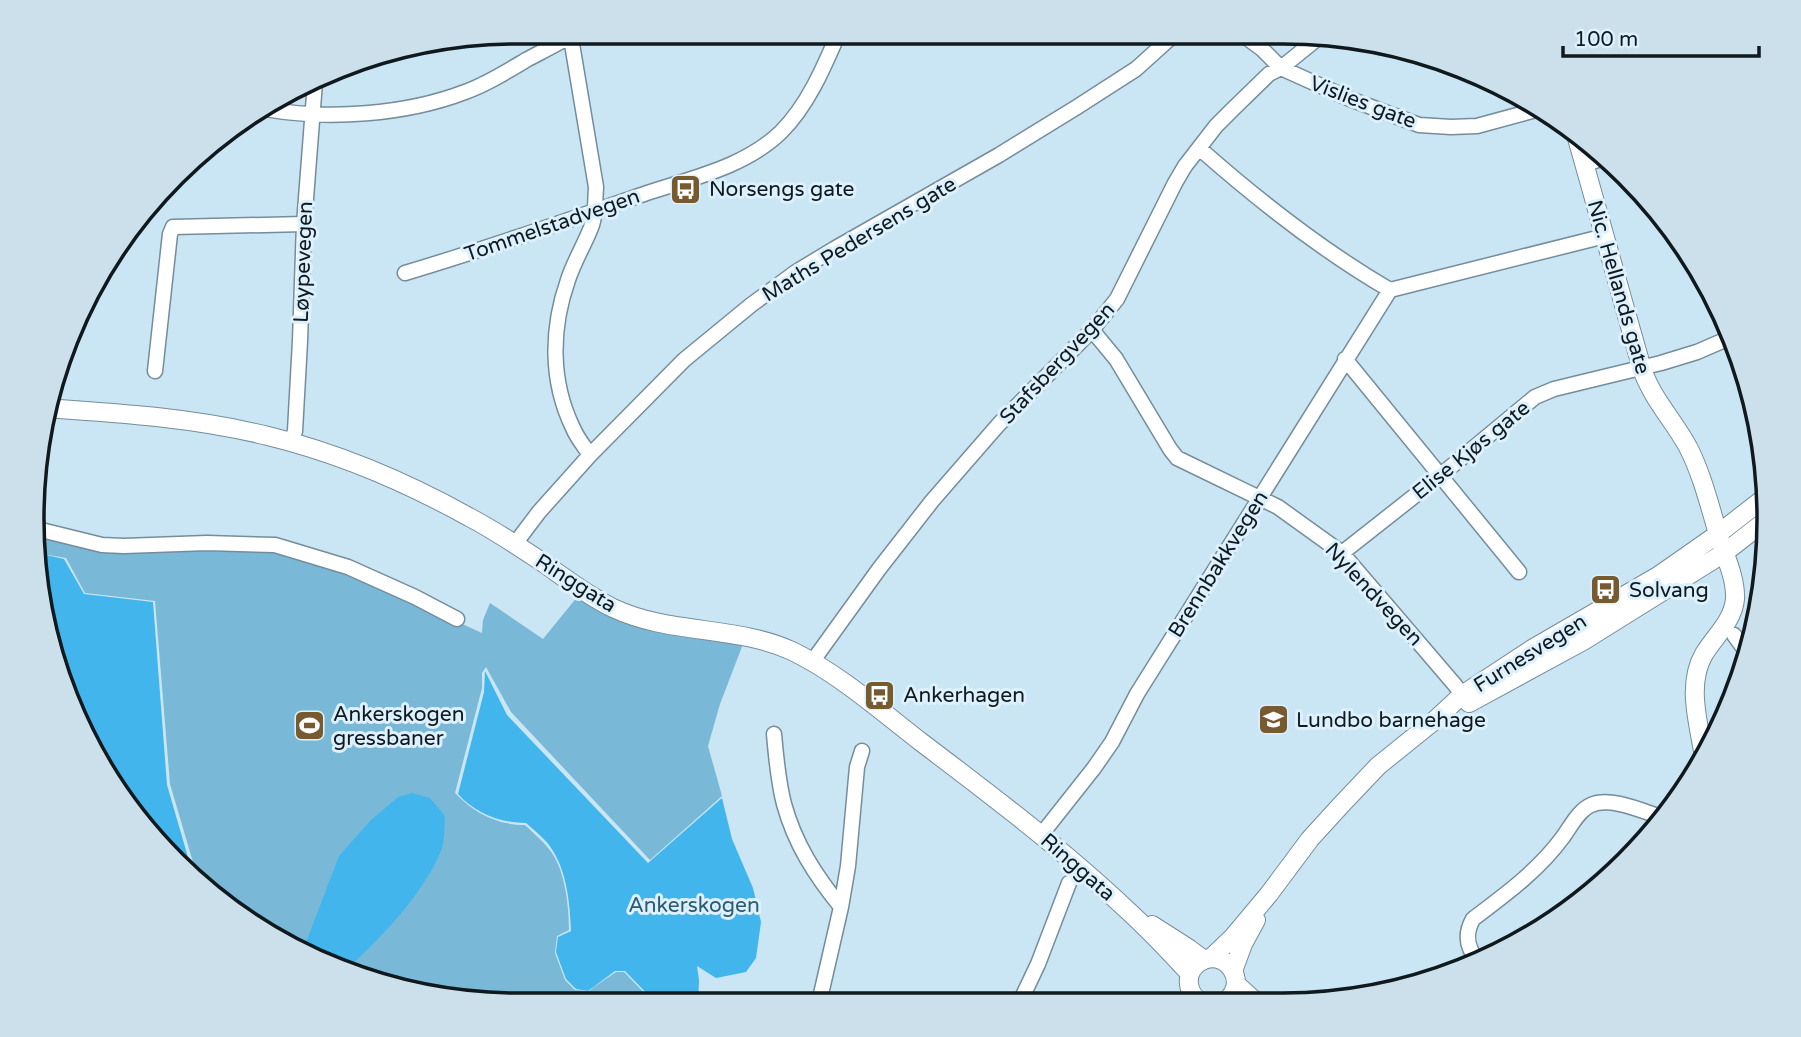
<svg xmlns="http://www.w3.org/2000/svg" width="1801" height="1037" font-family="'Varela Round',sans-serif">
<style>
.green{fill:#7ab8d8}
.forest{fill:#42b6ec}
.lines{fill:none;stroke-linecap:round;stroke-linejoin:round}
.minor-casing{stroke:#758d9b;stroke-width:17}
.major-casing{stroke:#758d9b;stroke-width:20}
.minor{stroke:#fff;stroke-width:14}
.major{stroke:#fff;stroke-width:18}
.labels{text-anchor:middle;stroke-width:6;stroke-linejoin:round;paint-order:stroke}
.street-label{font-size:21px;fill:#0f191e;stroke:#dcf1fd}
.poi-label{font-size:21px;fill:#0f191e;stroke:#dcf1fd;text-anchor:start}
.park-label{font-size:21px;fill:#2c5a71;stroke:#dcf1fd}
.rim{fill:none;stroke:#0f191e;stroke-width:3.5}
</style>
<rect width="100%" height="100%" fill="#cae5f3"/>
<path class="green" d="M 34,532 L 69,540 L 272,549 L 341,569 L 482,633 L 483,620 L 490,603 L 543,639 L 578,596 L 743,644 L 720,704 L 708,746 L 722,796 L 650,860 L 511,712 L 486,667 L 482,673 L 482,688 L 455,793 C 474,813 497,825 525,825 C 533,833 542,840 549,849 C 565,868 569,906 569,930 L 557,936 L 555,953 L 565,980 L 575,990 L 589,991 L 594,987 L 593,987 L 607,963 L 594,987 L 616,972 L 624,972 L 655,1004 L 486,1004 L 362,980 L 248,924 L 197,876 L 170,784 L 155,601 L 85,593 L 66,558 L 37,553 Z"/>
<path class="forest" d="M 37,553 L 64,559 L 84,594 L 153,602 L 167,785 L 192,871 L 132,815 L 57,675 Z
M 485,671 L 507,715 L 648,863 L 722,798 L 732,839 L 753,888 L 761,922 L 756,958 L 746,972 L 716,978 L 697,966 L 699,980 L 698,1004 L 657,1004 L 625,971 L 615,971 L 588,991 L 576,989 L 566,979 L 556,952 L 558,937 L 571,931 C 570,905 567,873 553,851 C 547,840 535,831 526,823 C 500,823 475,813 458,794 L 484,692 Z
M 412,793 L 430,798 L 445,816 C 444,826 445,839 442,848 C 428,888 377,944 344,971 L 303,950 L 339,856 L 371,820 L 398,797 Z"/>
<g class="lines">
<defs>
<path id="minor" d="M 570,32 L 596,187 C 595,200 596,213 592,225 C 585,244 574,261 568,280 C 551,328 550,381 573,428 C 577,438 584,446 590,455
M 1239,32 L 1262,49 L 1281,68 L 1350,99 L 1419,125 L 1451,127 L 1477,126 L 1543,108
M 265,109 C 328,120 405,115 465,92 C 487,84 506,72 526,60 C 543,51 561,42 578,32
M 1199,148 C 1259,201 1321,250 1390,290 L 1605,236
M 1584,165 L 1606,157
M 405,273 C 486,249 566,221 647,193 C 692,178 745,167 781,132 C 808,105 824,67 839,32
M 1092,330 L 1116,359 L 1170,449 L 1177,458 L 1278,507 L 1342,553 L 1455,685 L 1468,703
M 1345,359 L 1519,572
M 155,371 L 170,234 L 173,227 L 304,224
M 291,442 L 295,431 L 300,341 L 304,224 L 315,82
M 33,528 L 102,545 L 124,546 L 207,543 L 275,545 L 348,567 L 415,597 L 457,619
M 514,545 L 539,512 L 590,455 L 684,360 L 751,305 L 796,272 L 834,249 L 999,155 L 1077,107 L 1136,69 L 1177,32
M 1342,553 L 1441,475 L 1535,397 L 1554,389 L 1661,363 L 1697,352 L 1734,336
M 1734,635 L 1748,654
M 812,662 L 879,569 L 932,501 L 999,424 L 1092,330 L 1117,299 L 1175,183 L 1185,166 L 1216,126 L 1233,109 L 1269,74 L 1281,68 L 1323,34
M 774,734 C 776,757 778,781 784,804 C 795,844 815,875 841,907
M 1041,835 L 1094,768 L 1112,742 L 1137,694 L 1390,290
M 1479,962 C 1467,949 1464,935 1473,919 C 1506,894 1538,871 1563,837 C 1571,826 1579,810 1591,805 C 1611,796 1644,812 1664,818
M 817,1004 L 821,994 L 841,907 L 848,866 L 857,767 L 862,751
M 1019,1004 L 1038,964 L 1069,883"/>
<path id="major" d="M 1575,131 L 1642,369 C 1652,398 1673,420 1688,447 C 1702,474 1710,507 1719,537 C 1725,556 1736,578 1735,599 C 1733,621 1715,636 1704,654 C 1686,685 1699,724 1704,757
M 46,408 C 120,413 196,418 268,436 C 338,453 406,482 469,517 C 494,530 518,546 542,562 C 565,578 588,596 613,608 C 670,635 735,625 792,651 C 838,673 881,711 921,742 C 991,795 1061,848 1125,908 C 1148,929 1169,951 1190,974
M 1469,703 L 1583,641 L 1724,553 L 1769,518
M 1152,925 L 1188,948 L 1204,960
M 1211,958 L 1233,937 L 1269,894 L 1310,839 L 1341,805 L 1378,766 L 1435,720 L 1462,695 L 1532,649 L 1658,576 L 1718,534 L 1767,496
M 1233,971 L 1243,944 L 1256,920
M 1236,984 L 1258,1004
M 1204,1004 C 1196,1000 1190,994 1189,984 C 1188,976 1191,969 1197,964 C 1225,942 1255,988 1220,1004"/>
</defs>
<use href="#minor" class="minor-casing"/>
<use href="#major" class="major-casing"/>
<use href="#minor" class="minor"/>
<use href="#major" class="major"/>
</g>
<defs>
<symbol id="bus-square" viewBox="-11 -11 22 22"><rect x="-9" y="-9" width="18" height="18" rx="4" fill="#775a2e" stroke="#dcf1fd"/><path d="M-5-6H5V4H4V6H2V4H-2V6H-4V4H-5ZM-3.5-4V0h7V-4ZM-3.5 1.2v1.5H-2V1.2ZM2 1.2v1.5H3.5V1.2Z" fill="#fff"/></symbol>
<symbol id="school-square" viewBox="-11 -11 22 22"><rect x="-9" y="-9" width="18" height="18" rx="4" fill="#775a2e" stroke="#dcf1fd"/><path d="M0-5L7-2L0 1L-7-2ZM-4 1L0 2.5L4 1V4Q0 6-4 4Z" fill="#fff"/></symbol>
<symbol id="stadium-square" viewBox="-11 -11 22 22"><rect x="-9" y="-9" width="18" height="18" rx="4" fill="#775a2e" stroke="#dcf1fd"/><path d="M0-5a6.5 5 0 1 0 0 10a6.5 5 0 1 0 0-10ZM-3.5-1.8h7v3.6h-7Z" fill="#fff"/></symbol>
</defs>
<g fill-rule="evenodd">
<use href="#bus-square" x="668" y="172" width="35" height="35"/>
<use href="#bus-square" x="1588" y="572" width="35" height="35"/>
<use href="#bus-square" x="862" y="678" width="35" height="35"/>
<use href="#school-square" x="1256" y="702" width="35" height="35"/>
<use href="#stadium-square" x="292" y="708" width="35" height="35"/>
</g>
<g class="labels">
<g class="street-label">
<text transform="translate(1363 102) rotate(21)" y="7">Vislies gate</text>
<text transform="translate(552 225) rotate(-19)" y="7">Tommelstadvegen</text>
<text transform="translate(859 239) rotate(-31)" y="7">Maths Pedersens gate</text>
<text transform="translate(303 262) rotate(-88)" y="7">Løypevegen</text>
<text transform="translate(1619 287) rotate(74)" y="7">Nic. Hellands gate</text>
<text transform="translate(1057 363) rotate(-47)" y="7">Stafsbergvegen</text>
<text transform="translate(1471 450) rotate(-39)" y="7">Elise Kjøs gate</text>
<text transform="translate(1218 564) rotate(-58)" y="7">Brennbakkvegen</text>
<text transform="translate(576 583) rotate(32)" y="7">Ringgata</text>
<text transform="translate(1374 594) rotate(47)" y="7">Nylendvegen</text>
<text transform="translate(1530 653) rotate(-32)" y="7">Furnesvegen</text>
<text transform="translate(1078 867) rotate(41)" y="7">Ringgata</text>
</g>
<g class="poi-label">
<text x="709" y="196">Norsengs gate</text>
<text x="1629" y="597">Solvang</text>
<text x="903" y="702">Ankerhagen</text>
<text x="333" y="721">Ankerskogen<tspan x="333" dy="24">gressbaner</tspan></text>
<text x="1296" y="727">Lundbo barnehage</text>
</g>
<g class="park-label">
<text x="694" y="912">Ankerskogen</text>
</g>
</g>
<path d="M0 0H1801V1037H0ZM518 44H1283A474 474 0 0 1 1757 518V519A474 474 0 0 1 1283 993H518A474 474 0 0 1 44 519V518A474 474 0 0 1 518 44Z" fill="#cce0eb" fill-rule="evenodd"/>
<path class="rim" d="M518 44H1283A474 474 0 0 1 1757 518V519A474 474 0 0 1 1283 993H518A474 474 0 0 1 44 519V518A474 474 0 0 1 518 44Z"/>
<path d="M1563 46v10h196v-10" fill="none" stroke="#0f191e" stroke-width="3.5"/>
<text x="1574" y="46" font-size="21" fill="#0f191e" stroke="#dcf1fd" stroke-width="5" paint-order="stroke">100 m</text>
</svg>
